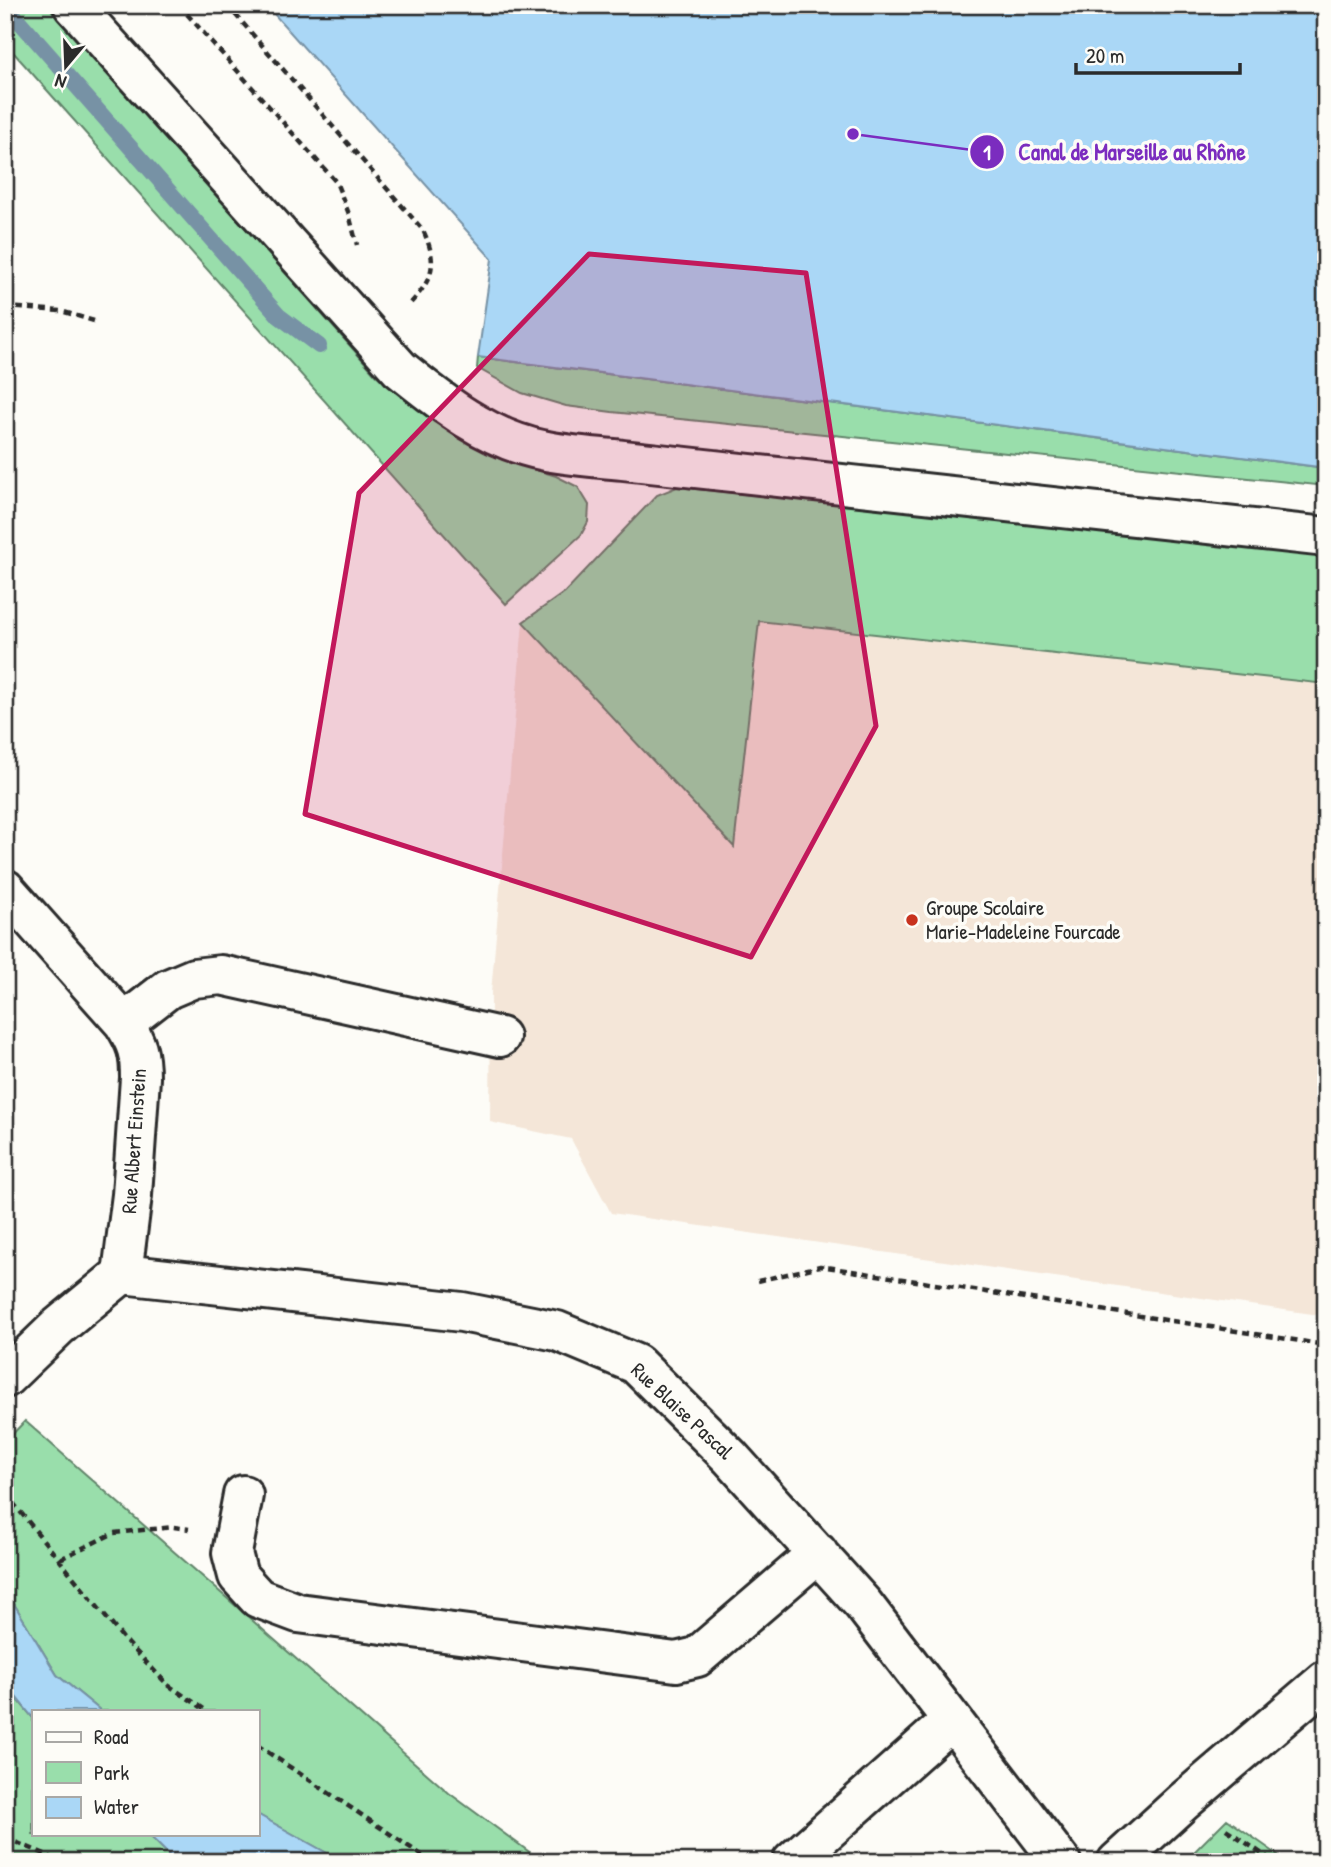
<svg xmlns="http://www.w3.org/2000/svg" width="1331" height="1867" font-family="'Patrick Hand',sans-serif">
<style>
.built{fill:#f4e6d8}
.green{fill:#99deab;stroke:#62846b;stroke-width:2}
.water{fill:#aad7f6;stroke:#7792a5;stroke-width:2}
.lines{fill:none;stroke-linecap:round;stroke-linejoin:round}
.stream{stroke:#7792a5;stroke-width:16}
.minor-casing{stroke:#2b2b2b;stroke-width:44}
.path{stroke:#2b2b2b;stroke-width:4.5;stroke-dasharray:7 5;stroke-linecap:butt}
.minor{stroke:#fdfcf7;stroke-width:38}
.marked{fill:#c2185b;fill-opacity:0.2;stroke:#c2185b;stroke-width:5;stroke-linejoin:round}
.poi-dot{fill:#c8321e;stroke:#fdfcf7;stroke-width:2.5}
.labels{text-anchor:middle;stroke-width:7;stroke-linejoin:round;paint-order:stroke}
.poi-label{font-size:21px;fill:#2b2b2b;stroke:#fdfcf7;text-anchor:start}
.street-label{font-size:21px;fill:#2b2b2b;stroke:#fdfcf7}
.leader{fill:none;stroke:#7b2cbf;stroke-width:2.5}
.callout-dot{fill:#7b2cbf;stroke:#fdfcf7;stroke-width:2.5}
.mark-label{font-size:21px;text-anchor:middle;font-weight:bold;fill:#fff}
.callout-label{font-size:23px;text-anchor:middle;font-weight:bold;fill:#7b2cbf;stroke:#fdfcf7;stroke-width:7;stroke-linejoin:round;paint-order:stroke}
</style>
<rect width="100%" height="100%" fill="#fdfcf7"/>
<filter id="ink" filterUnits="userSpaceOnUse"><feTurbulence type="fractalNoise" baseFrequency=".0143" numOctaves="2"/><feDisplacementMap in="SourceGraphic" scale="14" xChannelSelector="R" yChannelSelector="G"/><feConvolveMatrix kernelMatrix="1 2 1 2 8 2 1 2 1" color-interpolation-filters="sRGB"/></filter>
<g filter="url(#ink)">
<path class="built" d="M 758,621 L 1326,684 L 1326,1316 L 611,1213 L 571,1139 L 490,1122 L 491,993 L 523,622 L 733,846 Z"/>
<path class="green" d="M 5,5 L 47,5 L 376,375 L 434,422 L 502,459 L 556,476 L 578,487 L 589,505 L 588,522 L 581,535 L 506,604 L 5,43 Z
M 478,357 L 1326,468 L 1326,486 L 612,412 L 566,406 L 522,393 L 477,368 Z
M 677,487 L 1326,556 L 1326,684 L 759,621 L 734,847 L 523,622 L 565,592 L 657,495 Z
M 25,1421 L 449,1793 L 543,1862 L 343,1862 L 257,1814 L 257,1711 L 101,1711 L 57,1675 L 5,1589 L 5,1442 Z
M 5,1684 L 33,1718 L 33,1834 L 148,1834 L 176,1862 L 5,1862 Z
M 1227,1819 L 1288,1862 L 1184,1862 Z"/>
<path class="water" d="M 266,5 L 1314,5 L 1326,10 L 1326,468 L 478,357 L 492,259 Z
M 5,1589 L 57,1675 L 101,1711 L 33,1711 L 33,1718 L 5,1683 Z
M 257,1814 L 343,1862 L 176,1862 L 148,1834 L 257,1834 Z"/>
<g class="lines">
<path class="stream" d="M 5,5 L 279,316 L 319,346"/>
<defs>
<path id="minor" d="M 73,5 L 400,369 C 442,403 487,439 542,450 C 568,456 596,457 623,460 L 1326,537
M 5,889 L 124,1023 C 137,1044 140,1053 140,1078 L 132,1195 L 122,1274
M 124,1023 L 168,989 L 194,978 L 221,975 L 500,1037
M 122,1274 L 462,1312 L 557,1331 L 636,1364 L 730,1457 L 863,1604 L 1061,1862
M 5,1378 L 59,1326 L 122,1274
M 243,1495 L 232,1553 L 238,1576 L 258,1598 L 298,1613 L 676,1662 L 697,1657 L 818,1553
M 792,1862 L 952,1720
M 1117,1862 L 1184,1801 L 1326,1680"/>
</defs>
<use href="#minor" class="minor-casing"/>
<path class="path" d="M 179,5 L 336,182 L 349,214 L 357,245
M 227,5 L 423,230 C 439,265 433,279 408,306
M 5,307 L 61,311 L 94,321
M 758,1281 L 820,1266 L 1326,1345
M 5,1493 L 122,1637 L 168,1685 L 207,1711
M 60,1559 L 114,1533 L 173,1527 L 189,1529
M 257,1745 L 432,1862
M 1226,1829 L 1274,1862
M 5,1838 L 45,1854 L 59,1862"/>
<use href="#minor" class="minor"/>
</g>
</g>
<path class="marked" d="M 589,254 L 806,273 L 876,726 L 751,957 L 305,814 L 359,493 Z"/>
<circle class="poi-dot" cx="912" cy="920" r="7"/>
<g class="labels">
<g class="poi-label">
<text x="926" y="915">Groupe Scolaire<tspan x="926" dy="24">Marie-Madeleine Fourcade</tspan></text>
</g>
<g class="street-label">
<text transform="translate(134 1141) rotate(-86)" y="7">Rue Albert Einstein</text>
<text transform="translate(682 1411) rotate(43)" y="7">Rue Blaise Pascal</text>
</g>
</g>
<path class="leader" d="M853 134L987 152"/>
<g class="callout-dot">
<circle cx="853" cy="134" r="7"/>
<circle cx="987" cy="152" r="18"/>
</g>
<g class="mark-label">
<text x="987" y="160">1</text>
</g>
<g class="callout-label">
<text x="1132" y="160">Canal de Marseille au Rhône</text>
</g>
<rect width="1331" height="1867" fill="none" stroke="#fdfcf7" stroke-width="28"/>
<rect x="14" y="14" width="1303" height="1839" fill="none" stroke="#2b2b2b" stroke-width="2.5" filter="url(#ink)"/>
<rect x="32" y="1710" width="228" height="126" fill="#fdfcf7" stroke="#a9a8a5" stroke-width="2"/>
<rect x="46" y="1732" width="35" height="10" fill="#fdfcf7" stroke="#a9a8a5" stroke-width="2"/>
<text x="94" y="1744" font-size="21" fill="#2b2b2b">Road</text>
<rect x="46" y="1762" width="35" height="21" fill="#99deab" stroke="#a9a8a5" stroke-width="2"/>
<text x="94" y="1780" font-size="21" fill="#2b2b2b">Park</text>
<rect x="46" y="1797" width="35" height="21" fill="#aad7f6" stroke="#a9a8a5" stroke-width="2"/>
<text x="94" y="1814" font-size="21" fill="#2b2b2b">Water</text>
<g transform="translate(66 66) rotate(199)" stroke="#fdfcf7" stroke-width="5" paint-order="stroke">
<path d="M0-5L12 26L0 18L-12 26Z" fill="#2b2b2b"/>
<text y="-10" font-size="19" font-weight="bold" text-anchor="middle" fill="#2b2b2b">N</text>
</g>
<path d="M1076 63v10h164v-10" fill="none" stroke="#2b2b2b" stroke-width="3.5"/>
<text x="1086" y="63" font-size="21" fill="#2b2b2b" stroke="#fdfcf7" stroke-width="5" paint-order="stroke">20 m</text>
</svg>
